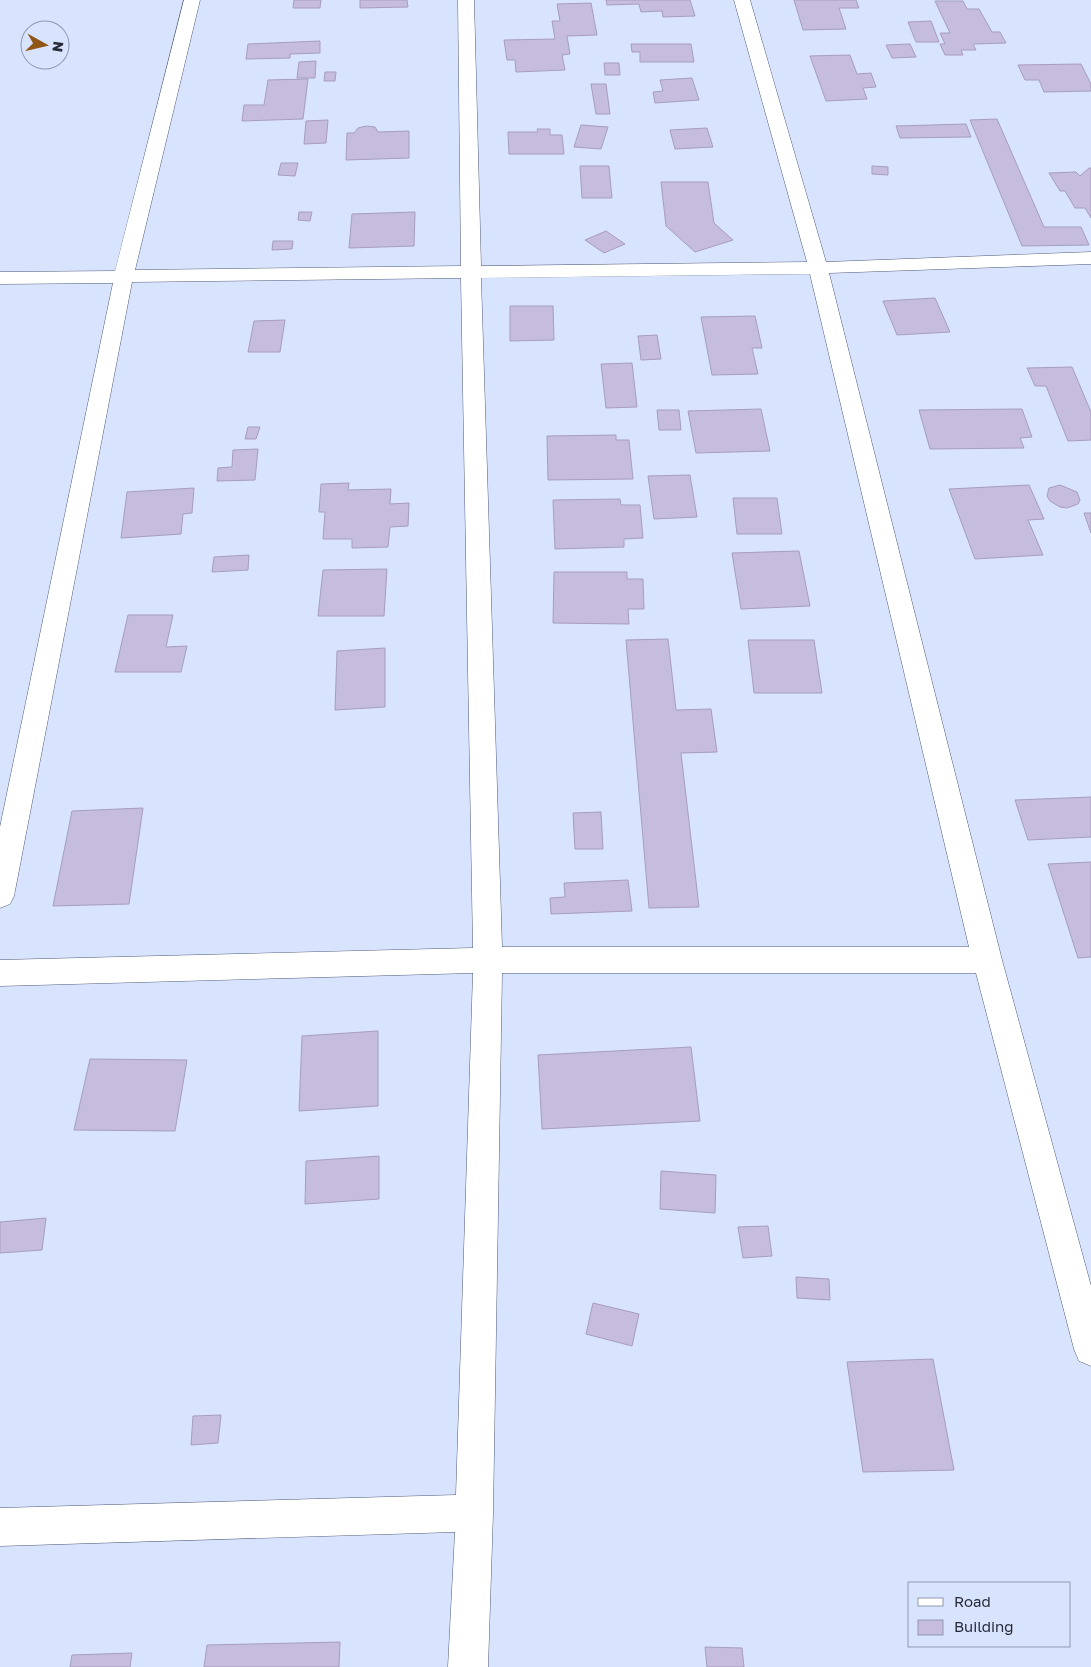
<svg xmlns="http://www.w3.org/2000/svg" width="1091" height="1667" font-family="'Golos Text',sans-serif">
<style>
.building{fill:#c6bcdd;stroke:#a79dbd}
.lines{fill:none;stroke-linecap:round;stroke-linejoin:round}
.street-casing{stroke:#505b77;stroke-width:1}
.street{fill:#fff;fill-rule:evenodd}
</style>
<rect width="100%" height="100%" fill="#d8e3fe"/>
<path class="building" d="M 294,0 L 321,0 L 320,8 L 293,8 Z
M 360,0 L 407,0 L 408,7 L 360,8 Z
M 606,0 L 690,0 L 695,16 L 663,17 L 662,11 L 641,12 L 639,4 L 607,5 Z
M 794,0 L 856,0 L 859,8 L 839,8 L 846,29 L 803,30 Z
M 935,1 L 963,1 L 967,9 L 979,9 L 992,32 L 1000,32 L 1006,43 L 973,44 L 976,50 L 961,50 L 963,55 L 945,55 L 940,44 L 945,44 L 940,33 L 950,33 Z
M 591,3 L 597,35 L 567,36 L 570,54 L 562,55 L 565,70 L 516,72 L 515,60 L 507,60 L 504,40 L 555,39 L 552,21 L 560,21 L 557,4 Z
M 931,21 L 939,42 L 916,42 L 908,22 Z
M 320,41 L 320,53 L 290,54 L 290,58 L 246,59 L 248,44 Z
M 631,44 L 691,44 L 694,62 L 640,62 L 640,52 L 632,52 Z
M 910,44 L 916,57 L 892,58 L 886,45 Z
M 850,55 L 857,74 L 871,73 L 876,87 L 863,88 L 867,99 L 826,101 L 810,56 Z
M 316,61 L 315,78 L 297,78 L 299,62 Z
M 604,63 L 619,63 L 620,75 L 605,75 Z
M 1081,64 L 1091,84 L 1091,91 L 1044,92 L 1039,80 L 1025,80 L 1018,65 Z
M 325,72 L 336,72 L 335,81 L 324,81 Z
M 692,78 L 699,100 L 655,103 L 653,92 L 663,91 L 660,80 Z
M 308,79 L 303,119 L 242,121 L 244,105 L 264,105 L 268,80 Z
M 591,84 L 606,84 L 610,114 L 596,114 Z
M 997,119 L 1044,227 L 1081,227 L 1089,245 L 1022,246 L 970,120 Z
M 328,120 L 326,143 L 304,144 L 306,121 Z
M 966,124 L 971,137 L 900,138 L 896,126 Z
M 581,125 L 608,127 L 601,149 L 574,147 Z
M 366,126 L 375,127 L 378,132 L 409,131 L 409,158 L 346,160 L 347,133 L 354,133 L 358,128 Z
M 707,128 L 713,147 L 675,149 L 670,130 Z
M 537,129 L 550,129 L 550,135 L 562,135 L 564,154 L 509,154 L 508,132 L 538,132 Z
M 281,163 L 298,163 L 295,176 L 278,175 Z
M 580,166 L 609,166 L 612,198 L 582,198 Z
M 872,166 L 888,167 L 888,175 L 872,174 Z
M 1089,168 L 1091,168 L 1091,218 L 1085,208 L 1075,208 L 1065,191 L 1060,191 L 1049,173 L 1076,172 L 1080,176 Z
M 661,182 L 708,182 L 714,223 L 733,240 L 695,252 L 666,226 Z
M 299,212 L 312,212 L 310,221 L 298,220 Z
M 415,212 L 414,246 L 349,248 L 352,214 Z
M 606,231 L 625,244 L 604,253 L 585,240 Z
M 273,241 L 293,241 L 292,249 L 272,250 Z
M 935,298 L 950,332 L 897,335 L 883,301 Z
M 510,306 L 553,306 L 554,340 L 510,341 Z
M 755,316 L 762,348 L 752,348 L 758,374 L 712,375 L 701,317 Z
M 285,320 L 280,352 L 248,352 L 254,321 Z
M 657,335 L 661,359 L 641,360 L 638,336 Z
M 632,363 L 637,407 L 606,408 L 601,364 Z
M 1072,367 L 1091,412 L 1091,440 L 1068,441 L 1046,386 L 1035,386 L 1027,368 Z
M 761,409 L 770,451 L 696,453 L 688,411 Z
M 1022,409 L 1032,437 L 1020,438 L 1024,448 L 930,449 L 919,410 Z
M 657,410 L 679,410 L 681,430 L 659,430 Z
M 248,427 L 260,427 L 256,439 L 245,439 Z
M 616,435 L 616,440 L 629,440 L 633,479 L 548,480 L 547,436 Z
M 258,449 L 255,480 L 217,481 L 218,468 L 232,467 L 233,450 Z
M 690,475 L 697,517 L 654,519 L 648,476 Z
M 349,483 L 348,490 L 391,489 L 390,504 L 409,503 L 408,526 L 390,527 L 388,547 L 352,548 L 352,539 L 323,539 L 325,512 L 319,512 L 321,484 Z
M 1029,485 L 1044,519 L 1028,520 L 1043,555 L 975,559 L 949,489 Z
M 1060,485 L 1077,492 L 1080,500 L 1078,504 L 1067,508 L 1060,507 L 1050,501 L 1047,496 L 1049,488 Z
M 194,488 L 192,513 L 183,514 L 181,534 L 121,538 L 127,492 Z
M 733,498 L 777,498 L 782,534 L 737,534 Z
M 620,499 L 621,505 L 640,505 L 643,538 L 624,539 L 624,547 L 555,549 L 553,500 Z
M 1084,513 L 1091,513 L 1091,533 Z
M 799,551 L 810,606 L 741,609 L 732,553 Z
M 249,555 L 248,570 L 212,572 L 214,557 Z
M 387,569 L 384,616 L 318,616 L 323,570 Z
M 554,572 L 627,572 L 627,579 L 643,579 L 644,609 L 628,609 L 629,624 L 553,623 Z
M 128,615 L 173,615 L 166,647 L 187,646 L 181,672 L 115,672 Z
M 668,639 L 676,710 L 711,709 L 717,752 L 681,753 L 699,907 L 649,908 L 626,640 Z
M 748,640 L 814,640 L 822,693 L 754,693 Z
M 385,648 L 385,707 L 335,710 L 337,651 Z
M 1091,797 L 1091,837 L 1028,840 L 1015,800 Z
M 143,808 L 129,904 L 53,906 L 72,811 Z
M 601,812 L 603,849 L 575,849 L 573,813 Z
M 1091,862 L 1091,957 L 1078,958 L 1048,864 Z
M 628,880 L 632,911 L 551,914 L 550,898 L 565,897 L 564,883 Z
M 378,1031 L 378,1106 L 299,1111 L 302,1036 Z
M 691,1047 L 700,1121 L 542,1129 L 538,1055 Z
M 90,1059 L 187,1060 L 175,1131 L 74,1130 Z
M 379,1156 L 379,1199 L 305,1204 L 306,1161 Z
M 661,1171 L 716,1175 L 715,1213 L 660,1209 Z
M 46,1218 L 42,1250 L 0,1253 L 0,1222 Z
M 768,1226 L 772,1256 L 743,1258 L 738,1227 Z
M 796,1277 L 829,1279 L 830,1300 L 797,1298 Z
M 593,1303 L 639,1314 L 632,1346 L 586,1334 Z
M 933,1359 L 954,1470 L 863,1472 L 847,1362 Z
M 221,1415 L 218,1443 L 191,1445 L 193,1416 Z
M 340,1642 L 339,1667 L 204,1667 L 207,1645 Z
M 705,1647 L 742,1648 L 744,1667 L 707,1667 Z
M 132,1653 L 130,1667 L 70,1667 L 72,1655 Z"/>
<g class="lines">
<defs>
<path id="street" d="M 184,0 L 200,0 L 135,270 L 461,266 L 458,0 L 474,0 L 481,266 L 807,262 L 734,0 L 750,0 L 826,262 L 1091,252 L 1091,264 L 829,273 L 1002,960 L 1091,1286 L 1091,1366 L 1079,1361 L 1074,1349 L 976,973 L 502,973 L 493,1513 L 488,1667 L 448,1667 L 455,1532 L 0,1546 L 0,1508 L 456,1495 L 473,973 L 0,986 L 0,960 L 473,948 L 461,278 L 132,282 L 14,896 L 10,904 L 0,908 L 0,827 L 113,283 L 0,284 L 0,272 L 115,271 ZM 810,274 L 969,947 L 502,947 L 481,278 Z"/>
</defs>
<use href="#street" class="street-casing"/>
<use href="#street" class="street"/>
</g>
<rect x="908" y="1582" width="162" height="65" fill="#d8e3fe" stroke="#9199af"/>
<rect x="918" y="1598" width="25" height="8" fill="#ffffff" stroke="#9199af"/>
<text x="954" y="1607" font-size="15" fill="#262b38">Road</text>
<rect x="918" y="1620" width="25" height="15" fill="#c6bcdd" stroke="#9199af"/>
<text x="954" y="1632" font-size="15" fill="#262b38">Building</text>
<g transform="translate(45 45) rotate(98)"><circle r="24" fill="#d8e3fe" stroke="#9199af"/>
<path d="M0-4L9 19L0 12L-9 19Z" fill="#905613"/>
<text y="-8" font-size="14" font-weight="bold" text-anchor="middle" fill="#262b38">N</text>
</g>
</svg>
